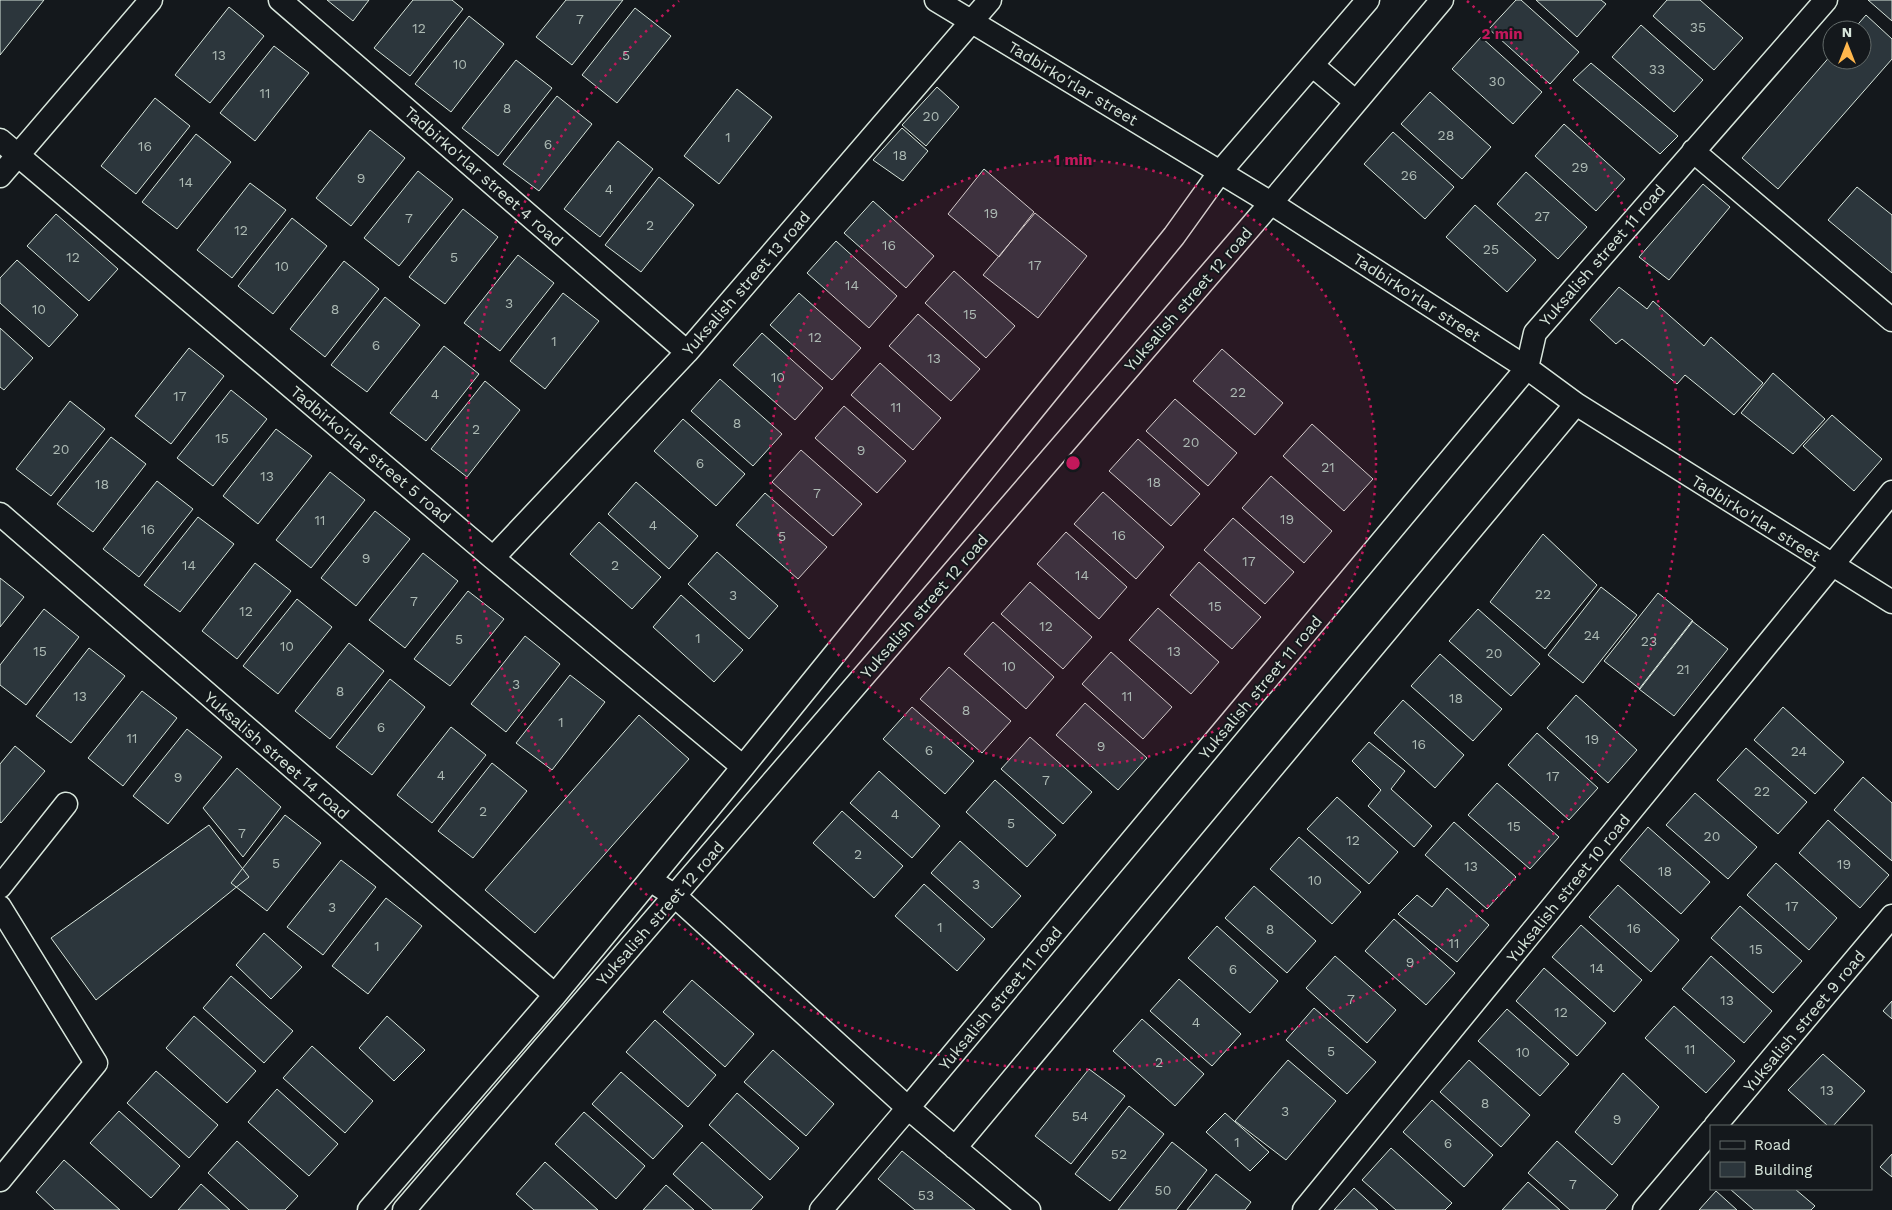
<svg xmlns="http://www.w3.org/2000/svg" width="1892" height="1210" font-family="'Work Sans',sans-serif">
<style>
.building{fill:#2c363c;stroke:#d8e6dc}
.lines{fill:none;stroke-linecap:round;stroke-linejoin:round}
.street-casing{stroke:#d8e6dc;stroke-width:25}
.street{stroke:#14181c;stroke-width:22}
.ring{fill:none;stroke:#c2185b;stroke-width:2.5;stroke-dasharray:2.5 5}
.labels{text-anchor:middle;stroke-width:4;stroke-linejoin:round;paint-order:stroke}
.number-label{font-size:14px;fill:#adbab4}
.street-label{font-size:16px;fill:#d8e6dc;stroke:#14181c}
.centre{fill:#c2185b;stroke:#14181c;stroke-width:2.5}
.ring-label{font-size:15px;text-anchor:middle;font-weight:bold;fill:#c2185b;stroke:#14181c;stroke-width:4;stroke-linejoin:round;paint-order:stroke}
</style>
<rect width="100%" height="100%" fill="#14181c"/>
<path class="building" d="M 0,0 L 44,0 L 0,55 Z
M 327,0 L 369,0 L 353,21 Z
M 413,0 L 452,0 L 463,9 L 410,76 L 374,48 Z
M 566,0 L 623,0 L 572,65 L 536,37 Z
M 1516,0 L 1521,0 L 1579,52 L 1550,84 L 1489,29 Z
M 1536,0 L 1601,0 L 1606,4 L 1577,37 Z
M 1667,0 L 1700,0 L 1743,38 L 1714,70 L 1653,16 Z
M 1868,0 L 1892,0 L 1892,21 Z
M 229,7 L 264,36 L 210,103 L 175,75 Z
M 635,8 L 671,36 L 617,103 L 582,75 Z
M 1866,15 L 1892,39 L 1892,59 L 1778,189 L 1742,158 L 1832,54 L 1832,60 L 1862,60 L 1862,30 L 1853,30 Z
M 469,16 L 504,44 L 451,112 L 415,84 Z
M 1641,25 L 1703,80 L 1674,112 L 1612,57 Z
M 1481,37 L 1542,92 L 1513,124 L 1452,69 Z
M 274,46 L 309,73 L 255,141 L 220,113 Z
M 516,60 L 552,88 L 498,156 L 462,128 Z
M 1591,63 L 1678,136 L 1660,154 L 1573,80 Z
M 937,87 L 959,107 L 926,146 L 902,125 Z
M 737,89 L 772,117 L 719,184 L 684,156 Z
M 1430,92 L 1491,147 L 1462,179 L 1401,124 Z
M 557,96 L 592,124 L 539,191 L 503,164 Z
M 155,98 L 190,126 L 136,194 L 101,166 Z
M 1564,124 L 1625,179 L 1596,211 L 1535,156 Z
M 902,128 L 928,151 L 903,181 L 873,160 Z
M 370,130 L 405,158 L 351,226 L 316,198 Z
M 1393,132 L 1454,187 L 1425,219 L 1364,164 Z
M 196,134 L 231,162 L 177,229 L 142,202 Z
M 618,141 L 653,169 L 600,237 L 564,209 Z
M 984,169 L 1034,212 L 999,257 L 948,214 Z
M 418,171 L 453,199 L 399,266 L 364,238 Z
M 1526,172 L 1587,227 L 1558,259 L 1497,204 Z
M 659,177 L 694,205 L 641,272 L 605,245 Z
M 250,183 L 286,210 L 232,278 L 197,250 Z
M 1703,184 L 1730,207 L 1669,280 L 1639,257 Z
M 1857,187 L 1892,215 L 1892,273 L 1828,220 Z
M 873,201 L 934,256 L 906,288 L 844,233 Z
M 1475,205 L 1536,260 L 1507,292 L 1446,237 Z
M 463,209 L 498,237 L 445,304 L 409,277 Z
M 1035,213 L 1087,256 L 1038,318 L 983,275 Z
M 56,214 L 118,269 L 89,301 L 27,246 Z
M 292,218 L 327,246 L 273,314 L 238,286 Z
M 836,241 L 897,296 L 869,328 L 807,273 Z
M 518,255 L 554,283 L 500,351 L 464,323 Z
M 17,260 L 78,315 L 49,347 L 0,303 L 0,278 Z
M 344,261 L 379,289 L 325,357 L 290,329 Z
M 954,271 L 1015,326 L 986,358 L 925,303 Z
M 1619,287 L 1647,309 L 1653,301 L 1704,346 L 1711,337 L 1763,383 L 1734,415 L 1685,375 L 1677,384 L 1622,339 L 1616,344 L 1590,320 Z
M 563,293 L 599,321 L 545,389 L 510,361 Z
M 799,293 L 861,348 L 832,380 L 770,325 Z
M 385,297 L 420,325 L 367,392 L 331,365 Z
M 918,314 L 980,369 L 951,401 L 889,346 Z
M 0,328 L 33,358 L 4,390 L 0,387 Z
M 762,333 L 823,388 L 795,420 L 733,365 Z
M 444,346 L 479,374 L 426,441 L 390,413 Z
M 189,348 L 224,376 L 171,444 L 135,416 Z
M 1222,349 L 1283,403 L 1255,435 L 1193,381 Z
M 880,363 L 941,418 L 913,450 L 851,395 Z
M 1773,373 L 1825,419 L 1793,454 L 1741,413 Z
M 720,379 L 782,434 L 753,466 L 691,411 Z
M 485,381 L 520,410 L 467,477 L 431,449 Z
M 231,390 L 267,419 L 213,486 L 177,458 Z
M 1175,399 L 1237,453 L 1208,486 L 1146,431 Z
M 70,401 L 105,429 L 51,496 L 16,469 Z
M 844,406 L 906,461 L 877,493 L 815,438 Z
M 1832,415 L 1882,459 L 1854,491 L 1803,446 Z
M 683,419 L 745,474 L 716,506 L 654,451 Z
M 1312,424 L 1373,479 L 1344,511 L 1283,456 Z
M 276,429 L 312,456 L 258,524 L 223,496 Z
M 111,437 L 146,464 L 93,532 L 57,504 Z
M 1138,439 L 1200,494 L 1171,526 L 1109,471 Z
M 801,450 L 862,504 L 833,536 L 772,482 Z
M 330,472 L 365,500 L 311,568 L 276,540 Z
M 1271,476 L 1332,531 L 1304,563 L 1242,508 Z
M 157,481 L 193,509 L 139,577 L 103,549 Z
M 636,482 L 698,536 L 669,569 L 608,514 Z
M 1103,492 L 1164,547 L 1136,579 L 1074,524 Z
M 765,493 L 827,547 L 798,579 L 736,525 Z
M 375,511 L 410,539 L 356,606 L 321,578 Z
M 198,517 L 234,544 L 180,612 L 144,585 Z
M 1233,518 L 1294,572 L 1265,604 L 1204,550 Z
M 599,522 L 661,577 L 632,609 L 570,554 Z
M 1066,532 L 1127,587 L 1099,619 L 1037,564 Z
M 1543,534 L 1597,585 L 1545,649 L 1490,602 Z
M 717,552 L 778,606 L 749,639 L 688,584 Z
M 423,553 L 458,581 L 405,648 L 369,620 Z
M 1199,562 L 1261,617 L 1232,649 L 1170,595 Z
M 255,563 L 291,591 L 237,659 L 202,631 Z
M 0,578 L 24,597 L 0,627 Z
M 1030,582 L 1092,637 L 1063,669 L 1001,614 Z
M 1601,587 L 1637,615 L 1583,683 L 1548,655 Z
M 468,591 L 504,619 L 450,686 L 414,659 Z
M 1658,593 L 1693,621 L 1640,689 L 1604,661 Z
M 681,595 L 743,650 L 714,682 L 653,627 Z
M 297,599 L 332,627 L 278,694 L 243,666 Z
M 1158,608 L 1219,662 L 1191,694 L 1129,640 Z
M 44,609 L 79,637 L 26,705 L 0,685 L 0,665 Z
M 1478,609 L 1540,664 L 1511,696 L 1449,641 Z
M 1692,621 L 1728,649 L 1674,716 L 1639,689 Z
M 993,622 L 1054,677 L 1026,709 L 964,654 Z
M 525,636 L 560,664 L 506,732 L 471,704 Z
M 349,643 L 384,671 L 330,739 L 295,711 Z
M 89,648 L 125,676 L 71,743 L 36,716 Z
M 1111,652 L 1172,707 L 1143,739 L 1082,684 Z
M 1440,654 L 1502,709 L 1473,741 L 1411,686 Z
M 949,667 L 1011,721 L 982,753 L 920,699 Z
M 570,675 L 605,702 L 552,770 L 516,743 Z
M 390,679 L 425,707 L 372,775 L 336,747 Z
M 142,691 L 177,718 L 123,786 L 88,758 Z
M 1576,695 L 1637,750 L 1608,783 L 1547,728 Z
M 1403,700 L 1464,755 L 1435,788 L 1374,733 Z
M 1085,703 L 1147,758 L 1118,790 L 1056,735 Z
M 912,707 L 974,761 L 945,794 L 883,739 Z
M 1783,707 L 1844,762 L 1815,794 L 1754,740 Z
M 639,715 L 689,759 L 535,933 L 485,890 Z
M 451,727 L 486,755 L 432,823 L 397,795 Z
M 187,729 L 222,757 L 168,824 L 133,796 Z
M 1537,733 L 1598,788 L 1569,820 L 1508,765 Z
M 1030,737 L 1092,792 L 1063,824 L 1001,769 Z
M 1369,742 L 1405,771 L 1391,789 L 1432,826 L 1414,847 L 1368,806 L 1381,790 L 1352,761 Z
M 15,746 L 45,771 L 1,823 L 0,822 L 0,764 Z
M 1746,748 L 1807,802 L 1778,834 L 1717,780 Z
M 492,763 L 527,791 L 473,858 L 438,831 Z
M 237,768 L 281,807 L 243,857 L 203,808 Z
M 879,771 L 940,826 L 912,858 L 850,803 Z
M 1863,777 L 1892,803 L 1892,861 L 1834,810 Z
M 995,780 L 1056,835 L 1027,867 L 966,812 Z
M 1497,783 L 1559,837 L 1530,869 L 1468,815 Z
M 1695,793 L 1757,847 L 1728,879 L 1666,825 Z
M 1337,797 L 1398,852 L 1369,884 L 1307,829 Z
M 842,811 L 903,866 L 874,898 L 813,843 Z
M 285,815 L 321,843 L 267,911 L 231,883 Z
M 1828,820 L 1889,875 L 1860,908 L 1799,853 Z
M 1454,822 L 1516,877 L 1487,909 L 1425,855 Z
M 209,825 L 249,877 L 96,1000 L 51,938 Z
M 1648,827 L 1710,882 L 1681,914 L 1620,860 Z
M 1299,837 L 1361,892 L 1332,924 L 1270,869 Z
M 960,841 L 1021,896 L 992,928 L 931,873 Z
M 341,860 L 376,887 L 323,955 L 287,927 Z
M 1776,863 L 1837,918 L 1809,950 L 1747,895 Z
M 924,884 L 985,939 L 957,971 L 895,916 Z
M 1618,885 L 1679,940 L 1651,972 L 1589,917 Z
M 1254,886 L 1316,941 L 1287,973 L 1225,918 Z
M 1447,888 L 1489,925 L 1457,962 L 1398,914 L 1417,895 L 1432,907 Z
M 386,898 L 422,926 L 368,994 L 332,966 Z
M 1740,906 L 1802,961 L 1773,993 L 1711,938 Z
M 1394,919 L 1455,973 L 1426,1005 L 1365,951 Z
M 1581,925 L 1642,980 L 1614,1012 L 1552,957 Z
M 1217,926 L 1278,981 L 1250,1013 L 1188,958 Z
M 264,933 L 302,967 L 271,999 L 236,965 Z
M 1335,956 L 1396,1010 L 1367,1043 L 1306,988 Z
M 1711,956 L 1772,1011 L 1744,1043 L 1682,989 Z
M 1544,968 L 1606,1023 L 1577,1056 L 1516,1001 Z
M 231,976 L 293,1031 L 264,1063 L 203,1008 Z
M 1179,979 L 1241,1034 L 1212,1066 L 1150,1011 Z
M 692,980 L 754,1034 L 725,1067 L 663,1012 Z
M 1892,1001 L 1892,1019 L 1883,1011 Z
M 1674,1006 L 1735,1061 L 1706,1093 L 1645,1038 Z
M 1314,1008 L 1376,1062 L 1347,1094 L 1286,1040 Z
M 1507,1009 L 1569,1064 L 1540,1096 L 1478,1041 Z
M 194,1016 L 256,1071 L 227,1103 L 166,1048 Z
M 387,1016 L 425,1050 L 394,1081 L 359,1048 Z
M 1142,1019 L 1204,1074 L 1175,1106 L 1113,1051 Z
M 655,1020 L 716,1075 L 688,1107 L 626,1052 Z
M 312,1046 L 373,1101 L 345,1133 L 283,1078 Z
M 773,1050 L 834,1104 L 806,1136 L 744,1082 Z
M 1823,1054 L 1865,1091 L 1833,1126 L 1828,1126 L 1788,1090 Z
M 1288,1060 L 1336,1101 L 1286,1160 L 1235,1121 Z
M 1469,1060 L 1530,1115 L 1501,1147 L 1440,1092 Z
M 1089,1069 L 1125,1096 L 1071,1164 L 1035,1136 Z
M 156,1071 L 218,1125 L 189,1158 L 127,1103 Z
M 621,1072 L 683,1126 L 653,1159 L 592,1104 Z
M 1623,1073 L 1659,1107 L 1612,1165 L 1575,1132 Z
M 277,1089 L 338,1144 L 309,1176 L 248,1122 Z
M 737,1093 L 799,1148 L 770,1180 L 709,1125 Z
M 1432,1100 L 1493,1155 L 1464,1187 L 1403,1132 Z
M 1129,1106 L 1164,1134 L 1110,1201 L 1075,1174 Z
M 119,1111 L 180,1166 L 151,1198 L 90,1143 Z
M 584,1112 L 645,1166 L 616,1199 L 555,1144 Z
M 1225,1113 L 1269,1152 L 1250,1171 L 1206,1132 Z
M 237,1141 L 298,1196 L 285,1210 L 249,1210 L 208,1173 Z
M 1557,1141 L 1618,1195 L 1605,1210 L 1570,1210 L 1528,1173 Z
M 702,1142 L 763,1197 L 751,1210 L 713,1210 L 673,1174 Z
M 1172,1142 L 1207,1170 L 1176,1210 L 1118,1210 Z
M 1391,1148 L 1452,1203 L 1445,1210 L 1396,1210 L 1362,1180 Z
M 902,1151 L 975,1210 L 915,1210 L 878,1179 Z
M 1892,1154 L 1892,1177 L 1880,1167 Z
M 64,1160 L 120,1210 L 55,1210 L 36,1192 Z
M 545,1162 L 598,1210 L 534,1210 L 516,1194 Z
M 1216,1174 L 1251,1202 L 1245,1210 L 1187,1210 Z
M 1528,1182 L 1560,1210 L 1502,1210 Z
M 201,1184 L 230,1210 L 178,1210 Z
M 666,1185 L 694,1210 L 643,1210 Z
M 1354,1188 L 1378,1210 L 1334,1210 Z
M 1730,1189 L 1795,1189 L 1815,1206 L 1811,1210 L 1754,1210 Z
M 1716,1191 L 1737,1210 L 1699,1210 Z"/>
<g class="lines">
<defs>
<path id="street" d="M 280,0 L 687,352
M 936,0 L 1271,203 L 1527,368 L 1576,404 L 1892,602
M 1312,65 L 1356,102
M 0,140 L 493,558 L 743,767
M 1693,151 L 1892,320
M 0,176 L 151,0
M 0,514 L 555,995
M 493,558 L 687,352 L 990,0
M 650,880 L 675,896 L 908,1108 L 1527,368 L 1535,333 L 1826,0
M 0,887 L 66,804
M 0,907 L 96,1063 L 0,1180
M 1715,1126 L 1892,916
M 955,1148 L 1576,404
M 369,1210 L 555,995 L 743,767 L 1174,236 L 1220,172 L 1368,0
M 404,1210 L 1271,203 L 1442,0
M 821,1210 L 908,1108 L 1029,1210
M 1304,1210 L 1892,492
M 1644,1210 L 1711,1131"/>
</defs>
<use href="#street" class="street-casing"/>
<use href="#street" class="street"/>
</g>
<circle cx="1073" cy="463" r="303" fill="#c2185b" fill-opacity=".12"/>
<g class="ring">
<circle cx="1073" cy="463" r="303"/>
<path d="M1467 1A607 607 0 1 1 679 1"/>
</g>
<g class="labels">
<g class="number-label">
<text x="580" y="24">7</text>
<text x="1698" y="32">35</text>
<text x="419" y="33">12</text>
<text x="219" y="60">13</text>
<text x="626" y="60">5</text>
<text x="460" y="69">10</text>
<text x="1657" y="74">33</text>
<text x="1497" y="86">30</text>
<text x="265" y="98">11</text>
<text x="507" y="113">8</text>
<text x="931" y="121">20</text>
<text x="1446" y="140">28</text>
<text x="728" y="142">1</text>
<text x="548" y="149">6</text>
<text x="145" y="151">16</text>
<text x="900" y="160">18</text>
<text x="1580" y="172">29</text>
<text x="1409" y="180">26</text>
<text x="361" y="183">9</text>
<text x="186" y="187">14</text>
<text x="609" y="194">4</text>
<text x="991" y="218">19</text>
<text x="1542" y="221">27</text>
<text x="409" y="223">7</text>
<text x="650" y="230">2</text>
<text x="241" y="235">12</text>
<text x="889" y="250">16</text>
<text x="1491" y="254">25</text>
<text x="73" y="262">12</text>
<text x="454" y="262">5</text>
<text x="1035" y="270">17</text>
<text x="282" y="271">10</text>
<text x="852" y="290">14</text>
<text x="509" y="308">3</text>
<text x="39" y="314">10</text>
<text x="335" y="314">8</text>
<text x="970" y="319">15</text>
<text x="815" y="342">12</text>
<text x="554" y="346">1</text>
<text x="376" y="350">6</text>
<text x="934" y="363">13</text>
<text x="778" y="382">10</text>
<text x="1238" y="397">22</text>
<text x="435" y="399">4</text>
<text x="180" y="401">17</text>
<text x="896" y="412">11</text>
<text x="737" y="428">8</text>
<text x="476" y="434">2</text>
<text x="222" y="443">15</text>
<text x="1191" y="447">20</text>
<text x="61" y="454">20</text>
<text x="861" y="455">9</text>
<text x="700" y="468">6</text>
<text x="1328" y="472">21</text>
<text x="267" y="481">13</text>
<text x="1154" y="487">18</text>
<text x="102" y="489">18</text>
<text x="817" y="498">7</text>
<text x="1287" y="524">19</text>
<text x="320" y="525">11</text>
<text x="653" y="530">4</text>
<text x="148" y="534">16</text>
<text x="1119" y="540">16</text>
<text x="782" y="541">5</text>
<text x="366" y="563">9</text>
<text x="1249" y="566">17</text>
<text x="189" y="570">14</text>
<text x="615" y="570">2</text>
<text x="1082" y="580">14</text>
<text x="1543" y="599">22</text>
<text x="733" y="600">3</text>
<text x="414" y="606">7</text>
<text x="1215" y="611">15</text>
<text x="246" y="616">12</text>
<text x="1046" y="631">12</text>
<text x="1592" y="640">24</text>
<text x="698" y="643">1</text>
<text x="459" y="644">5</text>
<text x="1649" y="646">23</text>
<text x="287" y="651">10</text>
<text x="40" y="656">15</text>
<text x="1174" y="656">13</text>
<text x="1494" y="658">20</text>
<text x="1009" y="671">10</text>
<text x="1683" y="674">21</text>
<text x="516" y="689">3</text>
<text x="340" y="696">8</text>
<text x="80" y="701">13</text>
<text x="1127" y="701">11</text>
<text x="1456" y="703">18</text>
<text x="966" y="715">8</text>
<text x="561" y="727">1</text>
<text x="381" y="732">6</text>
<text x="132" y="743">11</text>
<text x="1592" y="744">19</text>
<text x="1419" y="749">16</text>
<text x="1101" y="751">9</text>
<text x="929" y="755">6</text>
<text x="1799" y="756">24</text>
<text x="441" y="780">4</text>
<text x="1553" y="781">17</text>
<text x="178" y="782">9</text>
<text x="1046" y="785">7</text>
<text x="1762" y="796">22</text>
<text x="483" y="816">2</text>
<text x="895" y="819">4</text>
<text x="1011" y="828">5</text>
<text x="1514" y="831">15</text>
<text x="242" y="838">7</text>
<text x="1712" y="841">20</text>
<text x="1353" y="845">12</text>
<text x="858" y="859">2</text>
<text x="276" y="868">5</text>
<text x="1844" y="869">19</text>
<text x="1471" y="871">13</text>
<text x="1665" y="876">18</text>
<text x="1315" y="885">10</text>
<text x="976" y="889">3</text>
<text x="1792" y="911">17</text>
<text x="332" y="912">3</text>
<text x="940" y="932">1</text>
<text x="1634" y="933">16</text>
<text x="1270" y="934">8</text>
<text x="1454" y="948">11</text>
<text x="377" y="951">1</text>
<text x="1756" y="954">15</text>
<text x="1410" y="967">9</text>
<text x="1597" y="973">14</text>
<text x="1233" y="974">6</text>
<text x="1351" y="1004">7</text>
<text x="1727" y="1005">13</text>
<text x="1561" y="1017">12</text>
<text x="1196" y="1027">4</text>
<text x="1690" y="1054">11</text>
<text x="1331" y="1056">5</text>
<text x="1523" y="1057">10</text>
<text x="1159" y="1067">2</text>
<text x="1827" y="1095">13</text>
<text x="1485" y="1108">8</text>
<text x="1285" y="1116">3</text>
<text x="1080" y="1121">54</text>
<text x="1617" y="1124">9</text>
<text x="1237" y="1147">1</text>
<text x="1448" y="1148">6</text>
<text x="1119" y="1159">52</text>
<text x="1573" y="1189">7</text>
<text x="1163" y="1195">50</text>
<text x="926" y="1200">53</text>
</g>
<g class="street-label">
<text transform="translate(1073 83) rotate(31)" y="6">Tadbirko'rlar street</text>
<text transform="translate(484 176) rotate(41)" y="6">Tadbirko'rlar street 4 road</text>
<text transform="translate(1602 255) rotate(-49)" y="6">Yuksalish street 11 road</text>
<text transform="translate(746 283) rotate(-49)" y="6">Yuksalish street 13 road</text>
<text transform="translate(1417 297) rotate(33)" y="6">Tadbirko'rlar street</text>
<text transform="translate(1188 299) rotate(-49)" y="6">Yuksalish street 12 road</text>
<text transform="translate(371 454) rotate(40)" y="6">Tadbirko'rlar street 5 road</text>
<text transform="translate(1756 518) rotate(32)" y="6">Tadbirko'rlar street</text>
<text transform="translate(924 606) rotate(-49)" y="6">Yuksalish street 12 road</text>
<text transform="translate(1260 687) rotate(-50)" y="6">Yuksalish street 11 road</text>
<text transform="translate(277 755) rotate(41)" y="6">Yuksalish street 14 road</text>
<text transform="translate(1568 888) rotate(-51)" y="6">Yuksalish street 10 road</text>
<text transform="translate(660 913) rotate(-49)" y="6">Yuksalish street 12 road</text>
<text transform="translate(1000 998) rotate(-50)" y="6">Yuksalish street 11 road</text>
<text transform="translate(1804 1021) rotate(-50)" y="6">Yuksalish street 9 road</text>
</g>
</g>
<circle cx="1073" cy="463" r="8" class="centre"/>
<g class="ring-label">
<text x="1502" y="39">2 min</text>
<text x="1073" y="165">1 min</text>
</g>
<rect x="1710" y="1125" width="162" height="65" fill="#14181c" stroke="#626a69"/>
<rect x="1720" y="1141" width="25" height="8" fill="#14181c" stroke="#626a69"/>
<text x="1754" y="1150" font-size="15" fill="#d8e6dc">Road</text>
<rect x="1720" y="1162" width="25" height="15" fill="#2c363c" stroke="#626a69"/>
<text x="1754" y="1175" font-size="15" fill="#d8e6dc">Building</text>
<g transform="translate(1847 45)"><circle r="24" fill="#14181c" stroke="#626a69"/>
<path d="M0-4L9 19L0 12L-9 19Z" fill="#ffb74d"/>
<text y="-8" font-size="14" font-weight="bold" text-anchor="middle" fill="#d8e6dc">N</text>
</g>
</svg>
